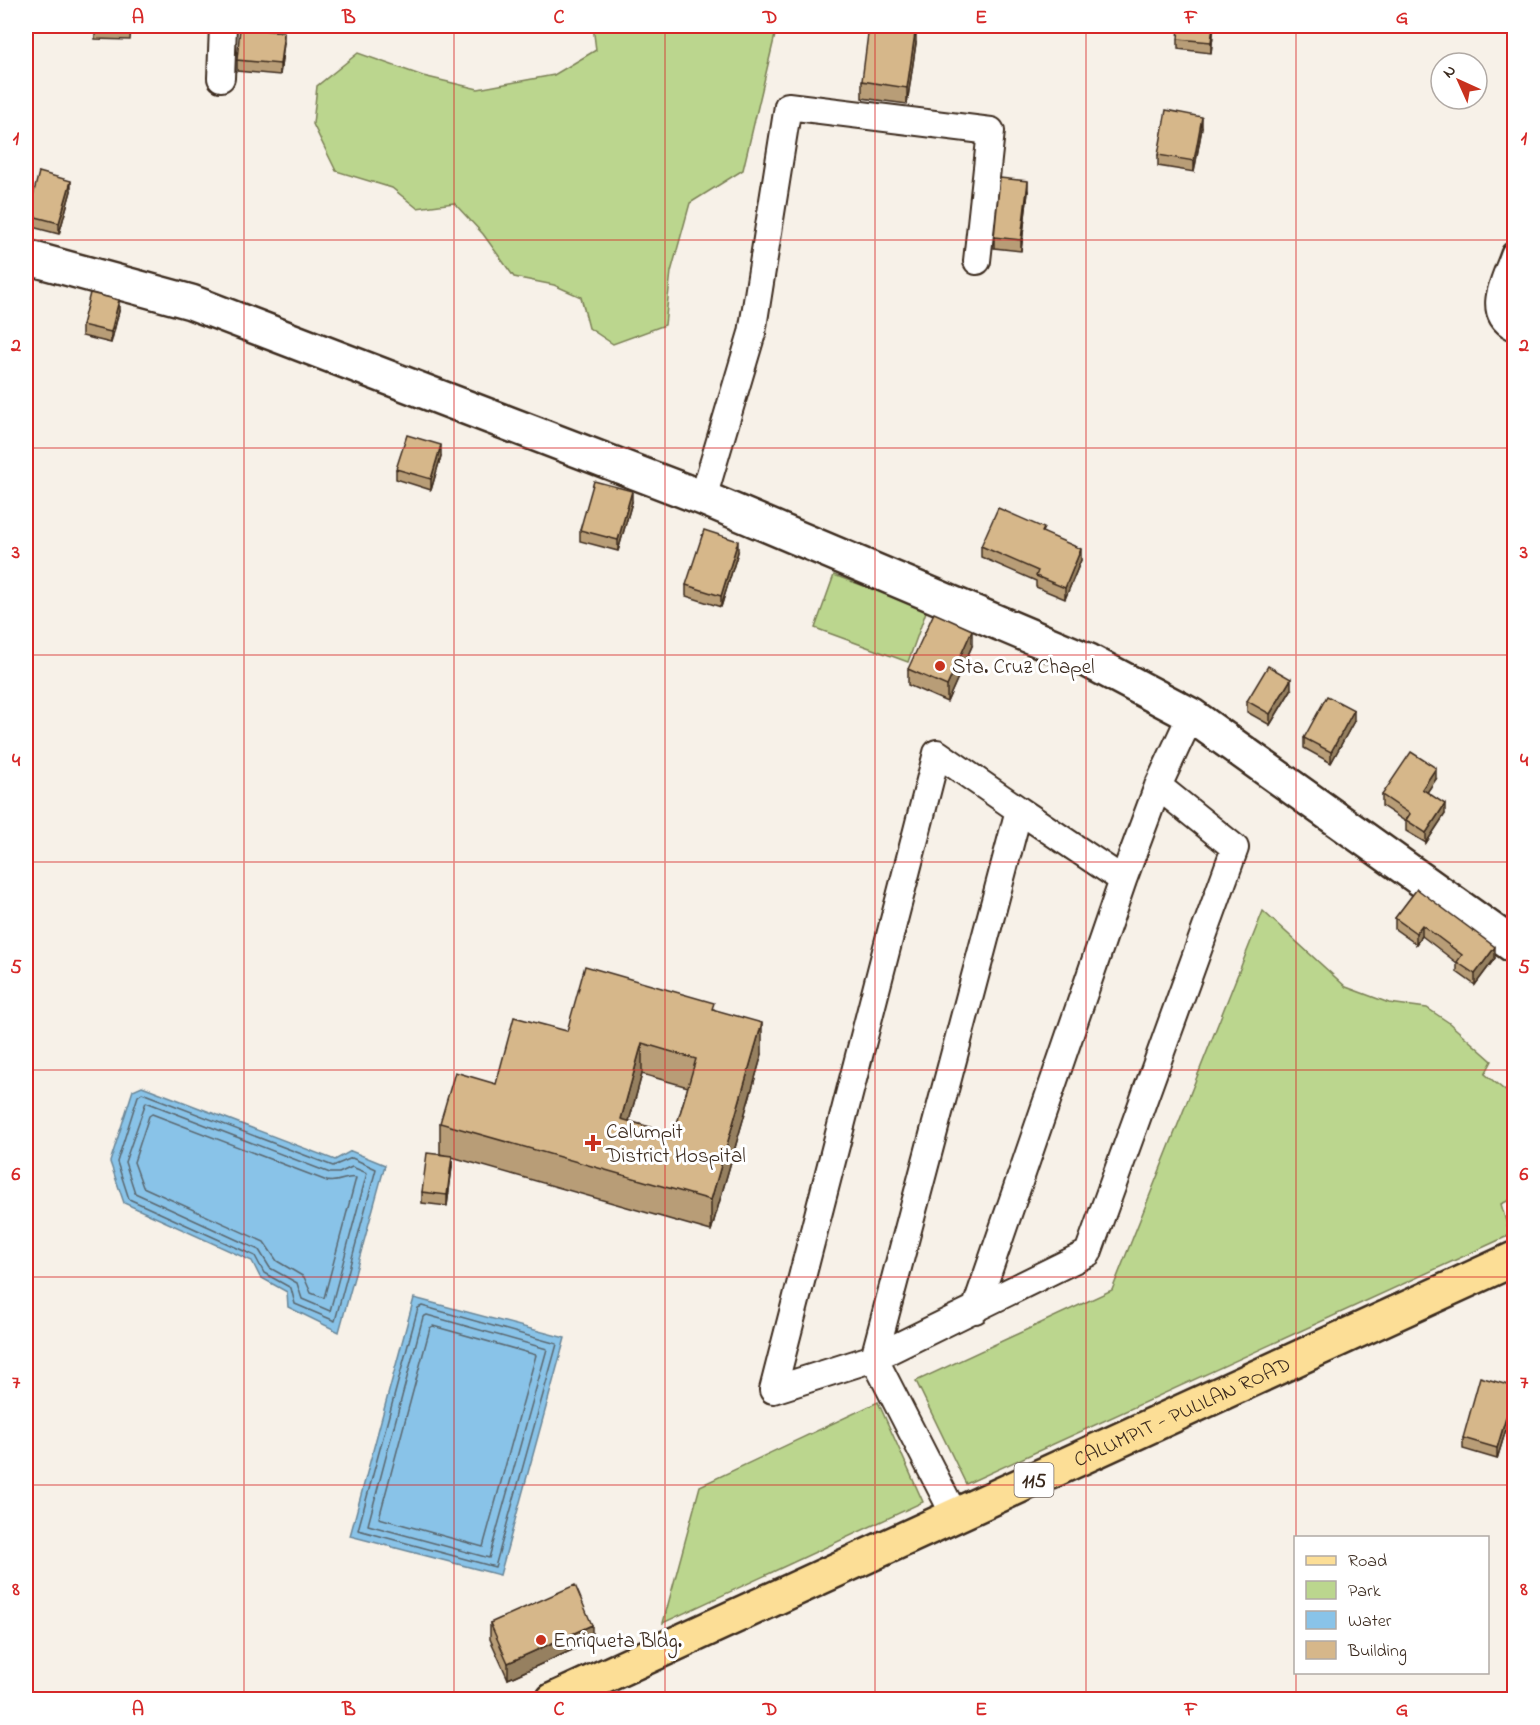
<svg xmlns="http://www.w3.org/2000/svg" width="1540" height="1725" font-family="'Indie Flower',sans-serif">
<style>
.green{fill:#bbd68e;stroke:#7b8056;stroke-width:1.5}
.water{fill:#89c3e8;stroke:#6a8697;stroke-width:1.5}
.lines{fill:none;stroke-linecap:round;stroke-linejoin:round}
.shore{stroke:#5a676f;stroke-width:1.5}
.street-casing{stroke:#3b2a1e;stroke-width:30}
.secondary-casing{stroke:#3b2a1e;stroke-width:38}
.primary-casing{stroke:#3b2a1e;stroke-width:38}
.street{stroke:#fff;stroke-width:26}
.secondary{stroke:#fff;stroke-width:33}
.primary{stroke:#fcde96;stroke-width:33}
.wall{fill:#b89d77;stroke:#3b2a1e;stroke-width:1.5;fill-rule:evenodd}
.shaded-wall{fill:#968061;stroke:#3b2a1e;stroke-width:1.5}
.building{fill:#d6b78a;stroke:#3b2a1e;stroke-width:1.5;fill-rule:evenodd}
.grid{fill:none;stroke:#d62828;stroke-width:1.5;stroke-opacity:0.55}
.poi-dot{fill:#c8321e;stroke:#fff;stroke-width:2}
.labels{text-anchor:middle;stroke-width:6;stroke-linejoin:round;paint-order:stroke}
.shield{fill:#fff;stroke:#766a62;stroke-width:1.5}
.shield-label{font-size:20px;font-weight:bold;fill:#3b2a1e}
.poi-label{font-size:21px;fill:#3b2a1e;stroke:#fff;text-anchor:start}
.street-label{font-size:21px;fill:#3b2a1e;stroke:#fff}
.neatline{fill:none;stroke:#d62828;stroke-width:2}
.grid-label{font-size:20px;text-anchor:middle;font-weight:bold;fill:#d62828}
</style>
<rect width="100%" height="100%" fill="#f7f1e8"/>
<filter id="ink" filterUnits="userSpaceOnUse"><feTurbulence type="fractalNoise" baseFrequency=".0167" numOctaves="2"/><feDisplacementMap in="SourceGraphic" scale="12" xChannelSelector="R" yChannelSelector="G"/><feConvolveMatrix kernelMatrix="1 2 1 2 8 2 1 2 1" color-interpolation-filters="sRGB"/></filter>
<g filter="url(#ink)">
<path class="green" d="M 593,26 L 770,26 L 775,35 L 743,170 L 690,203 L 671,272 L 665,325 L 613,344 L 589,328 L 581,297 L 554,285 L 514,277 L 483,234 L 454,203 L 417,208 L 392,188 L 336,171 L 313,124 L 317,86 L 358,53 L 423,76 L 478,89 L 554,75 L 596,50 Z
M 834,575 L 927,609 L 908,662 L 815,628 Z
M 1263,911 L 1346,987 L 1389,1003 L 1427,1008 L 1448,1022 L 1492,1061 L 1485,1074 L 1514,1098 L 1514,1198 L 1501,1204 L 1510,1235 L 966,1484 L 916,1381 L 1112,1290 Z
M 878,1402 L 923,1502 L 663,1623 L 700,1486 Z"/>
<path class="water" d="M 142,1086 L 335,1160 L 351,1151 L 385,1165 L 339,1332 L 288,1307 L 287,1292 L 260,1277 L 252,1261 L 124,1203 L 110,1162 L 133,1090 Z
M 414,1298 L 565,1338 L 500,1575 L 350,1536 Z"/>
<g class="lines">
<path class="shore" d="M 142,1093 L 333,1166 L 352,1158 L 376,1169 L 335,1321 L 295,1304 L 291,1288 L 264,1273 L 255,1256 L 129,1199 L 117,1162 L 138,1096 Z
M 146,1102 L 330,1173 L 339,1173 L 352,1167 L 367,1173 L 330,1311 L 302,1299 L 297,1283 L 270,1268 L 259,1250 L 135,1193 L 125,1162 Z
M 152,1114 L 327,1181 C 338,1184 348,1175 356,1178 L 324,1298 L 311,1293 L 304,1277 L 277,1261 L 264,1242 L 143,1187 L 134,1162 L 149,1116 Z
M 422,1306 L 557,1344 L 495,1567 L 358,1530 L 418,1308 Z
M 427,1315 L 547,1349 L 489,1558 L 368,1525 L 423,1317 Z
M 433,1326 L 536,1355 L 483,1547 L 379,1518 L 430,1328 Z"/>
<defs>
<path id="street" d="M 221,78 L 223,26
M 1514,255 C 1506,279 1485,312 1514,327
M 703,498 L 752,333 L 788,106 L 991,131 L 977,261
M 1019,810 L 937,753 L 773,1390 L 874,1358 L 1088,1253 L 1235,848 L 1158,786
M 975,1310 L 1123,880 L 1158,786 L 1191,715
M 955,1516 L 874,1358 L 1019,810 L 1123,880"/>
<path id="secondary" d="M 26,257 L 191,302 L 703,498 L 1089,661 L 1191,715 L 1514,946"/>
<g id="primary">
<path id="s1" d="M 553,1700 L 1514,1259"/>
</g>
</defs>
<use href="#street" class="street-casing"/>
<use href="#secondary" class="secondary-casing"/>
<use href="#primary" class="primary-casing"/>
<use href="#street" class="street"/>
<use href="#secondary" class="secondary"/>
<use href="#primary" class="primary"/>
</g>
<path class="wall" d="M 95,26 L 131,26 L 130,40 L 95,39 Z
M 1214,26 L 1211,53 L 1178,49 L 1178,39 Z
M 284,43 L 280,75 L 237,71 L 237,60 Z
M 916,43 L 907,104 L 862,98 L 862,81 Z
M 1202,128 L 1194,172 L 1158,166 L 1158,155 Z
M 71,191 L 59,234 L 28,226 L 28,215 Z
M 1028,192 L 1021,251 L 994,248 L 994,237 Z
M 119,311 L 111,343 L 82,336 L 82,325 Z
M 441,456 L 431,490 L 396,479 L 396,469 Z
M 632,502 L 618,551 L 580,541 L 580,530 Z
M 1044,533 L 1081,560 L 1065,599 L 1036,587 L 1036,581 L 981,557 L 981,546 Z
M 738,552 L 721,607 L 686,596 L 686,585 Z
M 972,646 L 947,702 L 908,685 L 908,669 Z
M 1291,690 L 1270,725 L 1247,712 L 1247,701 Z
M 1354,721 L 1331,763 L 1304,748 L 1304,738 Z
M 1436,779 L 1427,792 L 1445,814 L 1426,843 L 1406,831 L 1406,822 L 1382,806 L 1382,795 Z
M 1417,889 L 1495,958 L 1475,985 L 1457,972 L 1457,963 L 1422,936 L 1416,944 L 1395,929 L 1395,918 Z
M 714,1009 L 762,1054 L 711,1231 L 452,1157 L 452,1167 L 447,1206 L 422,1203 L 422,1192 L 444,1155 L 440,1154 L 440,1123 L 496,1084 L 567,1031 ZM 642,1074 L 688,1087 L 674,1134 L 629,1121 Z
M 1515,1387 L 1515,1400 L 1497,1459 L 1463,1449 L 1463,1438 Z
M 490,1623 L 592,1641 L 508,1679 L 490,1639 Z"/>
<path class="shaded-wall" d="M 916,26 L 916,43 L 907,104 L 907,88 Z
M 1213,26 L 1214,26 L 1211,53 L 1211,42 Z
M 284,32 L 284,43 L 280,75 L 280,64 Z
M 1202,117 L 1202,128 L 1194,172 L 1194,161 Z
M 71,181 L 71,191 L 59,234 L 59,223 Z
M 1028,181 L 1028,192 L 1021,251 L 1021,240 Z
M 119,300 L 119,311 L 111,343 L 111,332 Z
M 441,445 L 441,456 L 431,490 L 431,479 Z
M 632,491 L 632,502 L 618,551 L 618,540 Z
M 738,541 L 738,552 L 721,607 L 721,596 Z
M 1081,549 L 1081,560 L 1065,599 L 1065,588 Z
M 972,630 L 972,646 L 947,702 L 947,686 Z
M 1291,679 L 1291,690 L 1270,725 L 1270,714 Z
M 1354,710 L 1354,721 L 1331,763 L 1331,752 Z
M 1436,768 L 1436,779 L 1422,800 L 1422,789 Z
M 1445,804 L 1445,814 L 1426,843 L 1426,833 Z
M 1422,925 L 1422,936 L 1416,944 L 1416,933 Z
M 1495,947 L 1495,958 L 1475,985 L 1475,974 Z
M 762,1023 L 762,1054 L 711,1231 L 711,1200 Z
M 642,1043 L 642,1074 L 621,1150 L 621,1119 Z
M 452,1156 L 452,1167 L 447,1206 L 447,1195 Z
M 1515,1389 L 1515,1400 L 1497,1459 L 1497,1448 Z
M 592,1625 L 592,1641 L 508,1679 L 508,1663 Z"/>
<path class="building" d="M 95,26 L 130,26 L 130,29 L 95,28 Z
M 869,26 L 916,26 L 907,88 L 862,81 Z
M 1179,26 L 1213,26 L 1211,42 L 1178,39 Z
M 240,28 L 284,32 L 280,64 L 237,60 Z
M 1166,110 L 1202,117 L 1194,161 L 1158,155 Z
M 39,172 L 71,181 L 59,223 L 28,215 Z
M 1000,178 L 1028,181 L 1021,240 L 994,237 Z
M 90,293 L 119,300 L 111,332 L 82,325 Z
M 407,435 L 441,445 L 431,479 L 396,469 Z
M 594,481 L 632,491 L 618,540 L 580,530 Z
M 998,508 L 1044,528 L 1042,532 L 1081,549 L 1065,588 L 1036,576 L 1038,571 L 981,546 Z
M 704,530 L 738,541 L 721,596 L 686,585 Z
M 934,613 L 972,630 L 947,686 L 908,669 Z
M 1268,666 L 1291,679 L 1270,714 L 1247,701 Z
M 1327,696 L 1354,710 L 1331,752 L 1304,738 Z
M 1411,752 L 1436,768 L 1422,789 L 1445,804 L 1426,833 L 1406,820 L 1410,814 L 1382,795 Z
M 1417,889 L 1495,947 L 1475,974 L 1457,962 L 1462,955 L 1422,925 L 1416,933 L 1395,918 Z
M 585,966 L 714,1003 L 712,1009 L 762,1023 L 711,1200 L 440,1123 L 455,1072 L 496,1084 L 514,1017 L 567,1031 ZM 642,1043 L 696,1059 L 674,1134 L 621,1119 Z
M 427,1153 L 452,1156 L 447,1195 L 422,1192 Z
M 1480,1377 L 1515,1387 L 1497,1448 L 1463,1438 Z
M 575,1585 L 592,1625 L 508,1663 L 490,1623 Z"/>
</g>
<path class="grid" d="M 244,26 L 244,1700M 454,26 L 454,1700M 665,26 L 665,1700M 875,26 L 875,1700M 1086,26 L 1086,1700M 1296,26 L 1296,1538M 26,240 L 1514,240M 26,448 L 1514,448M 26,655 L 1514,655M 26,862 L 1514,862M 26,1070 L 1514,1070M 26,1277 L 1514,1277M 26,1485 L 1514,1485M 1296,1672 L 1296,1700"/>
<g class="poi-dot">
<circle cx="940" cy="666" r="6"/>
<path d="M590 1134h6v6h6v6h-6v6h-6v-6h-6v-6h6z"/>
<circle cx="541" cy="1640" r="6"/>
</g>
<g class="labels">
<rect class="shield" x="1014.5" y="1463" width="39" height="34" rx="4.5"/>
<g class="shield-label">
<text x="1034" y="1487">115</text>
</g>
<g class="poi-label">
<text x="952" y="673">Sta. Cruz Chapel</text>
<text x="606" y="1138">Calumpit<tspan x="606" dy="24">District Hospital</tspan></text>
<text x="553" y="1647">Enriqueta Bldg.</text>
</g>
<g class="street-label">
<text dy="7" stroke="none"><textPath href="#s1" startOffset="692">CALUMPIT - PULILAN ROAD</textPath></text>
</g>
</g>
<rect width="1540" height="1725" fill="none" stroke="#fff" stroke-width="66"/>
<rect x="1294" y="1536" width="195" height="138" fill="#ffffff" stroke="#b1aaa5" stroke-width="1.5"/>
<rect x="1306" y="1556" width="30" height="9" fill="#fcde96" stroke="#b1aaa5" stroke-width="1.5"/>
<text x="1348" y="1566" font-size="18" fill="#3b2a1e">Road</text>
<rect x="1306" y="1581" width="30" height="18" fill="#bbd68e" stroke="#b1aaa5" stroke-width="1.5"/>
<text x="1348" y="1596" font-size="18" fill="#3b2a1e">Park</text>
<rect x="1306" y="1611" width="30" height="18" fill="#89c3e8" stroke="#b1aaa5" stroke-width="1.5"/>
<text x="1348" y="1626" font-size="18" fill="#3b2a1e">Water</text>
<rect x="1306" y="1641" width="30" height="18" fill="#d6b78a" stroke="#b1aaa5" stroke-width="1.5"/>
<text x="1348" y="1656" font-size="18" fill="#3b2a1e">Building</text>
<g transform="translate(1459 81) rotate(315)"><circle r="28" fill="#ffffff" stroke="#b1aaa5" stroke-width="1.5"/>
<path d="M0-4.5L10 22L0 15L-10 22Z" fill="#c8321e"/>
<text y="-9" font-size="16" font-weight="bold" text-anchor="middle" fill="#3b2a1e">N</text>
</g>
<rect x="33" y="33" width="1474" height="1659" class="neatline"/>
<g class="grid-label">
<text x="138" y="23">A</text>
<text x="349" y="23">B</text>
<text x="559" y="23">C</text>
<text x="770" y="23">D</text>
<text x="981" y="23">E</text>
<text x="1191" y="23">F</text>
<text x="1402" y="23">G</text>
<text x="16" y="144">1</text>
<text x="1524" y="144">1</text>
<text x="16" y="351">2</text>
<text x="1524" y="351">2</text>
<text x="16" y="558">3</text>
<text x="1524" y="558">3</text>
<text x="16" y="766">4</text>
<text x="1524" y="766">4</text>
<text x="16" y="973">5</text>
<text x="1524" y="973">5</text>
<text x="16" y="1180">6</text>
<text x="1524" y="1180">6</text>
<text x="16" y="1388">7</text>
<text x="1524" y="1388">7</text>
<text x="16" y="1595">8</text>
<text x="1524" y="1595">8</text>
<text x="138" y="1715">A</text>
<text x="349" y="1715">B</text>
<text x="559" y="1715">C</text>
<text x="770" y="1715">D</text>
<text x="981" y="1715">E</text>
<text x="1191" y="1715">F</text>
<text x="1402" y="1715">G</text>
</g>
</svg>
